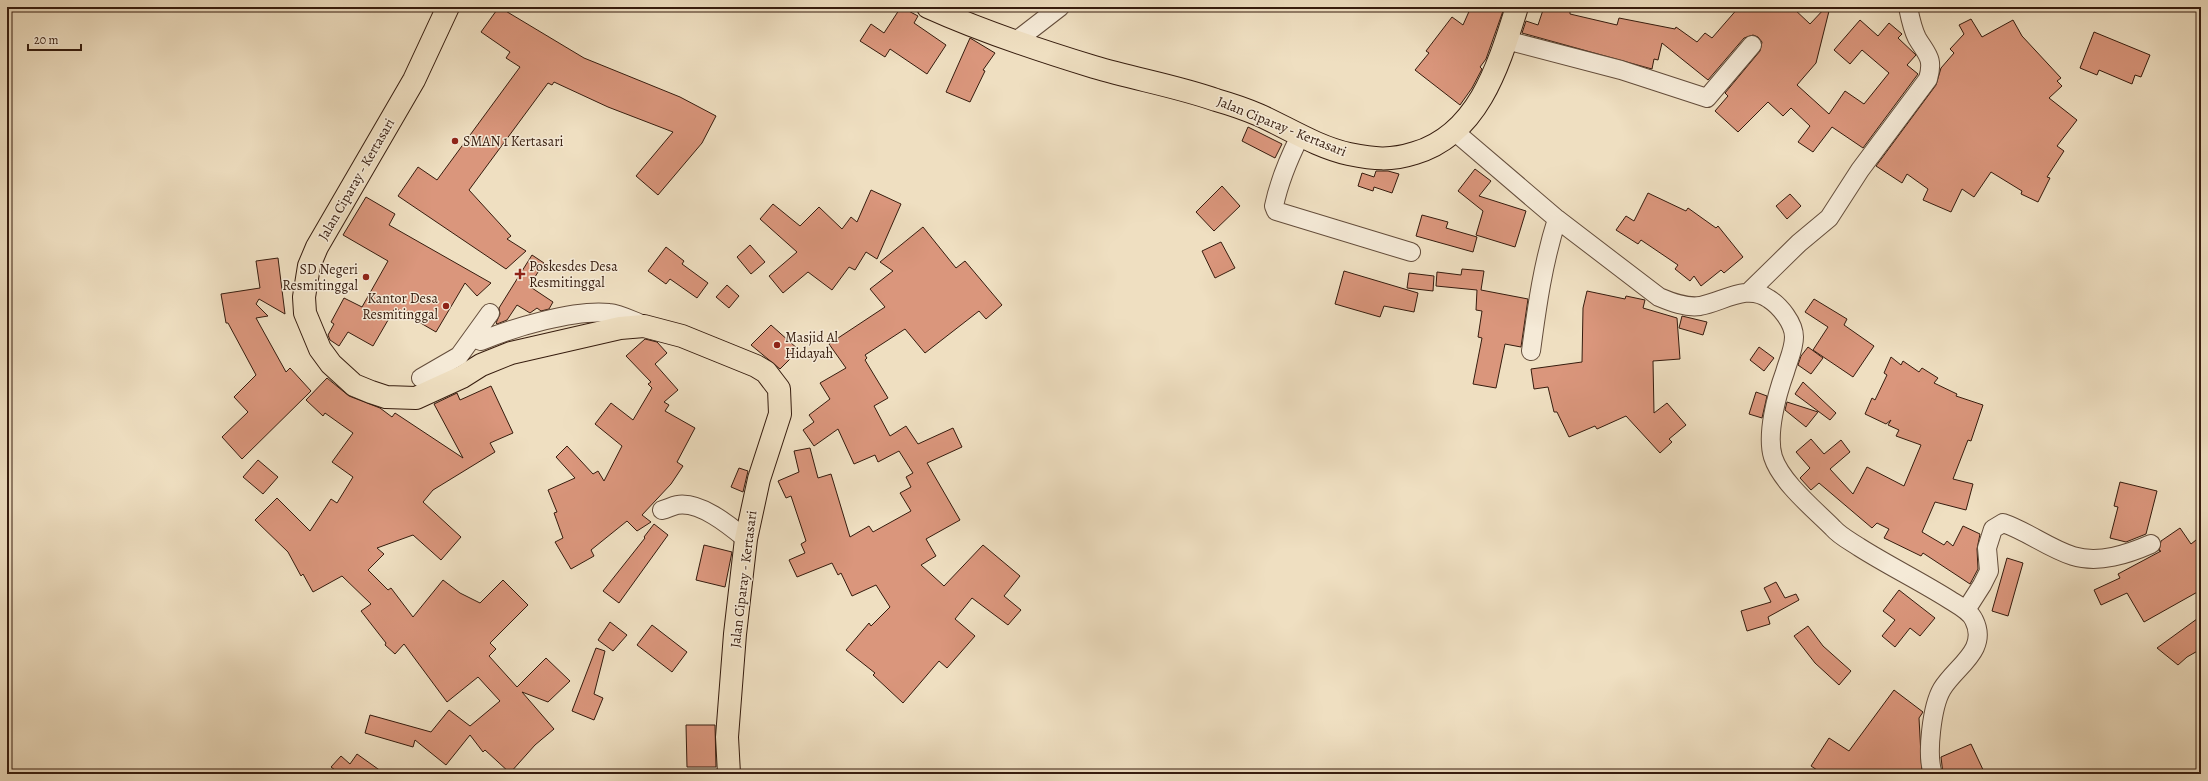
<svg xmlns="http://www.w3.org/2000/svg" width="2208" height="781" font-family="Alegreya,serif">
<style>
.building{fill:#da967c;stroke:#361c0e}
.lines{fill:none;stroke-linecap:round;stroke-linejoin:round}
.minor-casing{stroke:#644d3b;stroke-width:20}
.major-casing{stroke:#361c0e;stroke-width:24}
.minor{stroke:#f5ead7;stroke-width:18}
.major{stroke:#efdfc1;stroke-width:22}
.poi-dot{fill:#8f2418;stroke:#f5ead7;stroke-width:1.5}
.labels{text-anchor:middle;stroke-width:3;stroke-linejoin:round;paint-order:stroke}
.street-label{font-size:14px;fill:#361c0e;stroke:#f5ead7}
.poi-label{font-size:14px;fill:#361c0e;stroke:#f5ead7;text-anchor:start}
</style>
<rect width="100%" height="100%" fill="#efdfc1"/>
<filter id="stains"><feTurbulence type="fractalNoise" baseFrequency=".005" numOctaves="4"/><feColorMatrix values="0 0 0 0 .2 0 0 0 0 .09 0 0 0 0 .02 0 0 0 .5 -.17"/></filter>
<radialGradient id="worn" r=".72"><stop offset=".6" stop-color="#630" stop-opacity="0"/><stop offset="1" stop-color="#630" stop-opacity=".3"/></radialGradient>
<path class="building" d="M 499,7 L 584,58 L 680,97 L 716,116 L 702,143 L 658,195 L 636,176 L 673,132 L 608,107 L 554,82 L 552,85 L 548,83 L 469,190 L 511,236 L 507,239 L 526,251 L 506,269 L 398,196 L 418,167 L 437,180 L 520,67 L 506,58 L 510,52 L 481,32 Z
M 901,7 L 918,16 L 914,23 L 946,45 L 927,74 L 890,49 L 885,57 L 860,41 L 871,24 L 884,33 Z
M 1471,7 L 1495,7 L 1503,11 L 1486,59 L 1480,67 L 1482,69 L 1472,88 L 1460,105 L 1415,70 L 1429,53 L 1426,51 L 1452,17 L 1463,25 Z
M 1544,7 L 1555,7 L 1570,11 L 1570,14 L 1617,25 L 1619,18 L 1675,29 L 1676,27 L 1697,42 L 1705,33 L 1712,38 L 1739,7 L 1792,7 L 1810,24 L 1826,7 L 1830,7 L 1816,63 L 1797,85 L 1829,114 L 1845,91 L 1864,104 L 1889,73 L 1862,50 L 1850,64 L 1834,50 L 1860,20 L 1878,36 L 1889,23 L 1902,34 L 1898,38 L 1916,55 L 1907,65 L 1918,74 L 1863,148 L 1832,127 L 1813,152 L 1798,142 L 1810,126 L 1791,108 L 1783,116 L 1768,102 L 1738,132 L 1715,111 L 1728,96 L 1725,93 L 1760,51 L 1762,42 L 1758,37 L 1753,35 L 1744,38 L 1708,80 L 1662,43 L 1658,60 L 1654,59 L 1652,69 L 1522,33 L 1526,21 L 1538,25 Z
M 1971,19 L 1982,37 L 2013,20 L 2022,36 L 2061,78 L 2057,81 L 2062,86 L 2049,98 L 2077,120 L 2057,146 L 2064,151 L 2047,177 L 2050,178 L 2038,202 L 2021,194 L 2022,191 L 1991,172 L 1974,197 L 1962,189 L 1951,212 L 1923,200 L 1928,189 L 1907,174 L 1902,183 L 1876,166 L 1936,85 L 1941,68 L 1954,53 L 1950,49 L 1964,34 L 1959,25 Z
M 2094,32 L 2150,55 L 2141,77 L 2135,75 L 2132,84 L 2099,70 L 2097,75 L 2080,68 Z
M 970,38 L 995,53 L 983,70 L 985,71 L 970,102 L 946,92 Z
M 1248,127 L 1282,144 L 1275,158 L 1242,141 Z
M 1475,169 L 1491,181 L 1479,196 L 1526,211 L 1515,247 L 1476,235 L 1483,211 L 1458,191 Z
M 1376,171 L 1388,171 L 1399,174 L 1392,193 L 1374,187 L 1373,191 L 1358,186 L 1362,173 L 1374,177 Z
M 1222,186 L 1240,206 L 1214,231 L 1196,212 Z
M 871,190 L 901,204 L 877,259 L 866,252 L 855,270 L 849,267 L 832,290 L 808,272 L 783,293 L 769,276 L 797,252 L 760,219 L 773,204 L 800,226 L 819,207 L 842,229 L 851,217 L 857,222 Z
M 1648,193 L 1686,211 L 1688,208 L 1716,228 L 1718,226 L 1743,257 L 1724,273 L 1721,270 L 1701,286 L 1694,276 L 1690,281 L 1675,269 L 1678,265 L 1641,240 L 1638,244 L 1616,230 L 1626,216 L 1634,221 Z
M 1790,194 L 1801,206 L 1787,219 L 1776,206 Z
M 366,197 L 395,214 L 389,225 L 491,283 L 477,296 L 465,283 L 436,332 L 395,308 L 373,346 L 348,332 L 339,346 L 330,340 L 328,335 L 334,324 L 331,322 L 344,298 L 362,307 L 388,261 L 343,235 Z
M 1422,215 L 1448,222 L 1446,228 L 1477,237 L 1473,252 L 1416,236 Z
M 923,227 L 956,268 L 965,261 L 1002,305 L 986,319 L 979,311 L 925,353 L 905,329 L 865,355 L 867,358 L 865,360 L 888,398 L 874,406 L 890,436 L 906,426 L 918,444 L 953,428 L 962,447 L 927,463 L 960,520 L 926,539 L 936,556 L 921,565 L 944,586 L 983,545 L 1020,576 L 1004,596 L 1021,610 L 1008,625 L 972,598 L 955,619 L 975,636 L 947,668 L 939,661 L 903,703 L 873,675 L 875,673 L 846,650 L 869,623 L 871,626 L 890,607 L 876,585 L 852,596 L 841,573 L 838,575 L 832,563 L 797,577 L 789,560 L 805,553 L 801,544 L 806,541 L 791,496 L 786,498 L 778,481 L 799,472 L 794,451 L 810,448 L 818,478 L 831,474 L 850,537 L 869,526 L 873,532 L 911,511 L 900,493 L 911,487 L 906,477 L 913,473 L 899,451 L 878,462 L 875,455 L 854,464 L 838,429 L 814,446 L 803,430 L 814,422 L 809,415 L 830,399 L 820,383 L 846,368 L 829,344 L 885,307 L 870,289 L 893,271 L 880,262 Z
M 1221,242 L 1235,268 L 1215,278 L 1202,251 Z
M 750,245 L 765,262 L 751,274 L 737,257 Z
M 666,247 L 684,261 L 682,264 L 708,283 L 697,298 L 670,279 L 666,284 L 648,271 Z
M 532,255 L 544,263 L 529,286 L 553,302 L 549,309 L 541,311 L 537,308 L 530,313 L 517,305 L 507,320 L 497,324 L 496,323 L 500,314 L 499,308 Z
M 278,258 L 285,314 L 259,299 L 256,304 L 268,316 L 256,318 L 286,372 L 290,368 L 311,391 L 242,459 L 222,437 L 248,412 L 234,397 L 256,375 L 228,323 L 226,323 L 221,294 L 260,288 L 256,261 Z
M 1462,269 L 1484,271 L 1481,290 L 1528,299 L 1521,347 L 1505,344 L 1496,388 L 1473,384 L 1482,338 L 1478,337 L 1482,311 L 1476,310 L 1477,290 L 1436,286 L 1437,272 L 1461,275 Z
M 1344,271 L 1418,293 L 1414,312 L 1384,306 L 1380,317 L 1335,304 Z
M 1409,273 L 1434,276 L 1433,291 L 1407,288 Z
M 727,285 L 739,296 L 729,308 L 716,297 Z
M 1587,291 L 1625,299 L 1626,296 L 1645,300 L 1643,308 L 1677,318 L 1680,359 L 1653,361 L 1654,413 L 1667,403 L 1686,425 L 1669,439 L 1672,442 L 1660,453 L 1626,416 L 1597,429 L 1595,426 L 1569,437 L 1557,412 L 1554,412 L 1548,387 L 1534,389 L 1531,369 L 1582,362 L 1583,308 Z
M 1814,299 L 1847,319 L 1844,325 L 1874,346 L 1853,377 L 1813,350 L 1828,327 L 1805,312 Z
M 1682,316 L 1707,322 L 1703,335 L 1679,328 Z
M 771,325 L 799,350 L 780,369 L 751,345 Z
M 645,339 L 657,342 L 667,353 L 655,364 L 678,390 L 664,402 L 669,405 L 665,411 L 695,428 L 677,462 L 683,466 L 671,484 L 642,515 L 651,522 L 637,531 L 627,521 L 591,550 L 594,556 L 571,569 L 555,542 L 563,538 L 554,513 L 557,512 L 548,490 L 575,478 L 556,457 L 567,446 L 593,474 L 598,471 L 604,481 L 622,446 L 595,424 L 611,403 L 633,420 L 652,388 L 648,384 L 651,382 L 626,356 Z
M 1759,347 L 1774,358 L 1764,371 L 1750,360 Z
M 1808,347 L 1823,358 L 1811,374 L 1798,365 L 1801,356 Z
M 1891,357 L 1901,365 L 1903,361 L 1919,372 L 1922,368 L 1938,378 L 1934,383 L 1957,394 L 1956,396 L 1983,405 L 1971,441 L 1968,440 L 1953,479 L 1973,484 L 1966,510 L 1935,502 L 1922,532 L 1944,545 L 1947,541 L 1953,546 L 1963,526 L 1980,534 L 1977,549 L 1978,569 L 1970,584 L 1923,553 L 1921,556 L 1884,538 L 1889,529 L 1877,523 L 1872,528 L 1819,483 L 1811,490 L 1800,478 L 1810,468 L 1796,452 L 1811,439 L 1824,454 L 1841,440 L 1850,452 L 1830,469 L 1853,494 L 1867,467 L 1904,486 L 1921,445 L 1896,436 L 1899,430 L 1888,425 L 1891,420 L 1886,424 L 1865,414 L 1872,398 L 1875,400 L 1887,375 L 1884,373 Z
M 327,378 L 349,396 L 380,408 L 392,417 L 395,413 L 463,458 L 434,404 L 457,393 L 460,400 L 491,386 L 513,433 L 490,443 L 495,452 L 433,490 L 423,502 L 461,537 L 441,560 L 413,535 L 377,548 L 384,554 L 368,570 L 388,590 L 391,588 L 413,617 L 443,580 L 460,593 L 480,603 L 503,580 L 528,605 L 490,643 L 496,649 L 489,656 L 517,687 L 546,658 L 570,681 L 548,702 L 522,692 L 554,729 L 535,745 L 510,773 L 485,750 L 483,752 L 470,735 L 446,765 L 415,740 L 413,747 L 365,733 L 370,715 L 431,732 L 449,710 L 470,726 L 500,701 L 478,677 L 447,702 L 404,644 L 395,654 L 385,645 L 386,643 L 361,611 L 371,604 L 342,576 L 313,592 L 303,574 L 301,576 L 288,552 L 255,520 L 277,498 L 310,531 L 331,499 L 337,503 L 353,477 L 332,462 L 353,433 L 325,413 L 323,416 L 306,400 Z
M 1803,382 L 1836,413 L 1830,420 L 1795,394 Z
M 1756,392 L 1767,396 L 1762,418 L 1749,414 Z
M 1787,402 L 1818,412 L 1806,427 L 1785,410 Z
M 258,460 L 278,477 L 263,494 L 243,477 Z
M 739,468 L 748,471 L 743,492 L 731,487 Z
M 2120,482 L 2157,491 L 2146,534 L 2126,542 L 2110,538 L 2118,507 L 2114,506 Z
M 654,524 L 668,535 L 619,603 L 603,591 L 645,538 L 644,537 Z
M 2180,528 L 2191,544 L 2201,536 L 2201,590 L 2144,622 L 2127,593 L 2101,605 L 2094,590 L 2120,578 L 2118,574 L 2161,551 L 2159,551 L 2161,541 Z
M 704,545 L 732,552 L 725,587 L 696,580 Z
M 2007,558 L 2023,563 L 2008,616 L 1992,611 Z
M 1776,582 L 1785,598 L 1796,594 L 1799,600 L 1768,617 L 1770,624 L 1747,631 L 1741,611 L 1771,602 L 1764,588 Z
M 1899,590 L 1935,618 L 1920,636 L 1910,628 L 1895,647 L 1882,636 L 1895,620 L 1883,611 Z
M 2201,616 L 2201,649 L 2187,657 L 2178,665 L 2157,648 Z
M 610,622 L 627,635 L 613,651 L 598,640 Z
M 652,625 L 687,652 L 672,672 L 637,645 Z
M 1808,626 L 1823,646 L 1851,671 L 1839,685 L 1815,663 L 1794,636 Z
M 596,648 L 605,651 L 594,694 L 603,698 L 594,720 L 572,711 Z
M 1894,690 L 1923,712 L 1919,718 L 1922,774 L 1823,774 L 1811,766 L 1829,738 L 1849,751 Z
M 686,725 L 715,725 L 716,767 L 687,767 Z
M 1971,744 L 1985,774 L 1943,774 L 1941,757 Z
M 357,754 L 385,774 L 340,774 L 331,767 L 341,756 L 350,764 Z"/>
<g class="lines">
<defs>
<path id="minor" d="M 1506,40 L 1621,70 L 1707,98 L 1752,45
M 1016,41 L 1060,7
M 1454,131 L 1557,219 L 1659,297 C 1671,302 1686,308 1700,306 C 1723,302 1747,283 1769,299 C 1780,306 1794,323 1794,337 C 1794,349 1788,361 1785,372 C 1777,394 1766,434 1773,457 C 1781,482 1814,509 1833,528 C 1840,536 1850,541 1859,547 C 1889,566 1920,581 1950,600 C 1958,605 1970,611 1974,620 C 1989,650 1956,666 1942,689 C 1932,706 1926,755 1933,774
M 1300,136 C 1289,158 1279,182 1274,206 L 1276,211 L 1411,252
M 1749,292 L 1799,243 L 1829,218 L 1860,170 L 1928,79 C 1934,58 1927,55 1917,38 C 1912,28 1910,17 1908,7
M 473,338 L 481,341 C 512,328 575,309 609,313 C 620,314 633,321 644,325
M 1531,351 C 1537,306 1543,263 1557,219
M 421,378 L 459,356 L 490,313
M 662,510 C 667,509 672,506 677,505 C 700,501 729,525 746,539
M 1966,610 L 1982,585 L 1989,571 L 1987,548 L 1993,529 L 2003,523 C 2027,531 2048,548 2073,556 C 2099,564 2128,554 2151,544"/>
<path id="major" d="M 448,7 L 414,80 L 317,247 L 309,266 L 304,297 L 305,313 L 320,349 L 331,364 L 354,385 L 371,392 L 386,397 L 416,398 L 462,377 L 481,365 L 511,353 L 620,328 L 644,326 L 682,336 L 756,366 L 766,372 L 779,389 L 780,414 L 759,479 L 746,539 L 735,634 L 727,737 L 729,774
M 928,7 C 981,31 1038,50 1094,67 C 1134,79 1176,86 1216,100 C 1230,104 1245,109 1259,115 C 1288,128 1317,147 1349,154 C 1374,159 1390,161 1415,153 C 1479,134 1499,64 1517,7"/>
</defs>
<use href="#minor" class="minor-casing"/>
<use href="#major" class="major-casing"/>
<use href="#minor" class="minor"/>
<use href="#major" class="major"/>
</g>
<g class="poi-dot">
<circle cx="455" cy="141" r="4"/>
<path d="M518 268h4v4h4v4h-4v4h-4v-4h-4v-4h4z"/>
<circle cx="366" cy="277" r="4"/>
<circle cx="446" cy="306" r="4"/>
<circle cx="777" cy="345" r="4"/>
</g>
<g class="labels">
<g class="street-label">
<text transform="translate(1282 126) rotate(22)" y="5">Jalan Ciparay - Kertasari</text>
<text transform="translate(356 179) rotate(-60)" y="5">Jalan Ciparay - Kertasari</text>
<text transform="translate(743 579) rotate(-83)" y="5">Jalan Ciparay - Kertasari</text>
</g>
<g class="poi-label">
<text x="463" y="146">SMAN 1 Kertasari</text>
<text x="529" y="271">Poskesdes Desa<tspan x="529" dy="16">Resmitinggal</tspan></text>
<text x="358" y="274" text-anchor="end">SD Negeri<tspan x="358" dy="16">Resmitinggal</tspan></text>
<text x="438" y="303" text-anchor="end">Kantor Desa<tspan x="438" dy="16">Resmitinggal</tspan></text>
<text x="785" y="342">Masjid Al<tspan x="785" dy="16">Hidayah</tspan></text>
</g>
</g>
<rect width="2208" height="781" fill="none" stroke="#efdfc1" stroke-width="24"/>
<rect x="8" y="8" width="2192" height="765" fill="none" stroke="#361c0e" stroke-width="2"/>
<rect x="12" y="12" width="2184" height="757" fill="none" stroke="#361c0e"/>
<path d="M28 44v6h53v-6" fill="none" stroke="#361c0e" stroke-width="2"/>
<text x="34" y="44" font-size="12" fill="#361c0e" stroke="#f5ead7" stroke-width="3" paint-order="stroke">20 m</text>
<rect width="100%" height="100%" filter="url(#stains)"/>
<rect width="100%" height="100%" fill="url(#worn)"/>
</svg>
